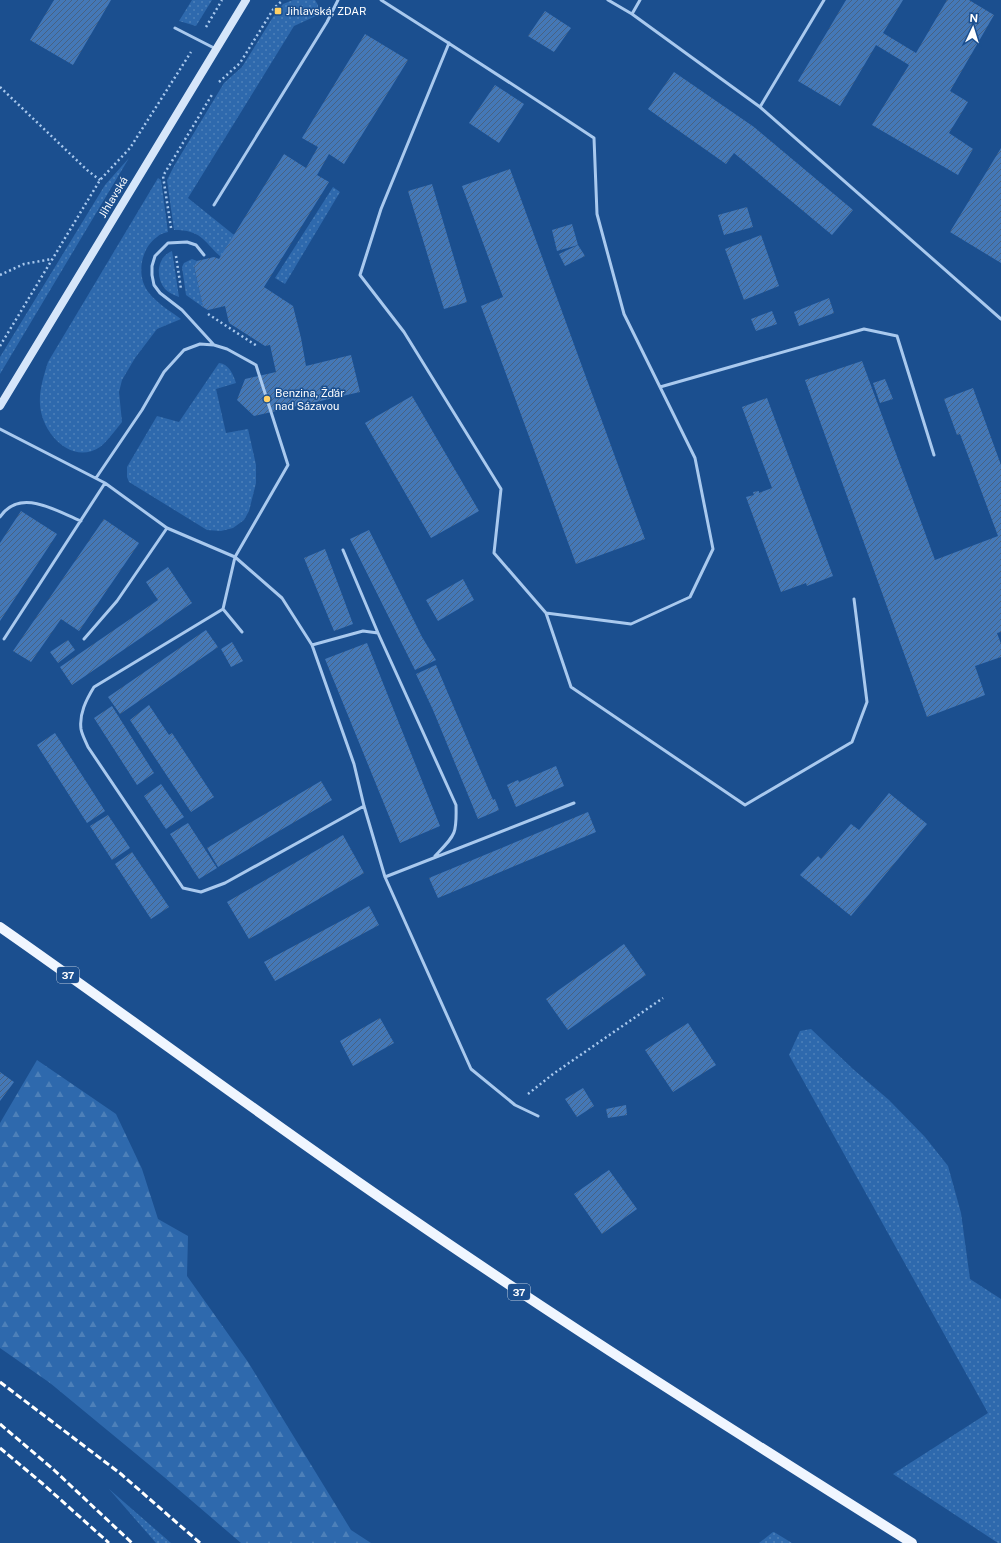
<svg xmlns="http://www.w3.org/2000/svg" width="1001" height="1543" font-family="'Public Sans',sans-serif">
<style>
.grass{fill:url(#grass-dots)}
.forest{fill:url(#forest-firs)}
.building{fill:url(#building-hatch)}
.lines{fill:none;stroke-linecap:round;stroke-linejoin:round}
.path{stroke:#a9c9ee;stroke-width:2.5;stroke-dasharray:2 3;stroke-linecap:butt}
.service{stroke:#a9c9ee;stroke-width:3}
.secondary{stroke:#d6e6fa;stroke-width:8}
.primary{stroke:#f0f6ff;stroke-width:10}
.rail{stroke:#fff;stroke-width:3;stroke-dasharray:7 3;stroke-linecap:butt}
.poi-dot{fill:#ffd166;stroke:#1b4f8f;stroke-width:1.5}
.labels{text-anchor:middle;stroke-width:3;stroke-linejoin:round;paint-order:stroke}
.shield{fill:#1b4f8f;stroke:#bbcadd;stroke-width:1}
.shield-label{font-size:10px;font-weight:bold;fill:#fff}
.poi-label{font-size:11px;fill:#fff;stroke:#1b4f8f;text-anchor:start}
.street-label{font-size:11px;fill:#fff;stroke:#1b4f8f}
</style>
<defs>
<pattern id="grass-dots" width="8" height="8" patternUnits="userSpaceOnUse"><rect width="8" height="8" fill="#2e69ad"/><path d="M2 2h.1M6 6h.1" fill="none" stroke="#4d80b9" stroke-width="1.8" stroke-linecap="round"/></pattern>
<pattern id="forest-firs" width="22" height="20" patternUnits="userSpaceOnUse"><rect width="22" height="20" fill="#2e69ad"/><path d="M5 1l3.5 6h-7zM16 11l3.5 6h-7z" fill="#4d80b9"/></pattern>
<pattern id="building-hatch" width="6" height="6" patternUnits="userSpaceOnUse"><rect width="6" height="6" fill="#4478b7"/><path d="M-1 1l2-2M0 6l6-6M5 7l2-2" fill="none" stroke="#486282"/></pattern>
</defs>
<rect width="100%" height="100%" fill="#1b4f8f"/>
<path class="grass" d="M 192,0 L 212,0 L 196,26 L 179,21 Z
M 293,0 L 315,0 L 318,5 L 318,15 L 294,26 L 188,198 L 234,235 L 221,257 C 203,241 202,230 174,230 L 167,180 L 174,166 L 224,83 L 242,67 L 273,17 L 283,4 Z
M 129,158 L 0,374 L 0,357 L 105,185 Z
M 158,178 L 161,180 L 168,232 C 164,233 160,234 157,237 C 140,249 136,277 149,293 C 158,304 170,311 181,319 L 157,329 L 135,358 L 122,380 L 119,392 L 122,422 C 116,429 107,442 100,447 C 71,466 41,432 40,404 C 39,390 44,375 48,362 Z
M 333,187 L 340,192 L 285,284 L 275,278 Z
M 172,251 L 179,297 C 174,295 169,293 165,289 C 155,277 157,257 172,251 Z
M 192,259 L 197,261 L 194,266 L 203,307 L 186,295 L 182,267 L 184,263 Z
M 219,363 C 229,364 233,374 236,383 L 216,389 L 226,433 L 248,429 L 256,465 L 256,483 L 249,511 L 244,520 L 233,528 L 221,531 L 207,530 L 129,482 L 127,477 L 127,467 L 157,416 L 179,422 Z
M 811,1029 L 854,1070 L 889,1100 L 925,1137 L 948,1166 L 961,1213 L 970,1279 L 1001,1299 L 1001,1543 L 998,1543 L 893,1474 L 988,1413 L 789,1055 L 800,1031 Z
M 109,1489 L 171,1543 L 156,1543 Z
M 773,1532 L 774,1532 L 792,1543 L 759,1543 Z"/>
<path class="forest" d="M 37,1060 L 116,1114 L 142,1169 L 158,1219 L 188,1236 L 187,1276 L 248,1362 L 351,1530 L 371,1543 L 241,1543 L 164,1477 L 50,1383 L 0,1348 L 0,1123 Z"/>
<path class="building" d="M 54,0 L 111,0 L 73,65 L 30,40 Z
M 846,0 L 903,0 L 883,33 L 916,53 L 947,0 L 969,0 L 994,15 L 950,91 L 968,102 L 949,133 L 973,149 L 958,175 L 872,125 L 909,65 L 876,45 L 840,106 L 798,81 Z
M 545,11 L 571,28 L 554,52 L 528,36 Z
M 365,34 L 408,60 L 344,164 L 329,154 L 317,175 L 329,182 L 264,287 L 293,306 L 301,338 L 306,366 L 351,355 L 360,392 L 254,416 L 237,400 L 245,379 L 276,372 L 270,345 L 265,346 L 229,323 L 225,306 L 208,310 L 203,307 L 194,266 L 197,261 L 214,257 L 219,259 L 284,154 L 306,168 L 318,147 L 302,138 Z
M 674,72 L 754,127 L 853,210 L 832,235 L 734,153 L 726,164 L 648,109 Z
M 495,85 L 524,104 L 499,143 L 469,123 Z
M 1001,148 L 1001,263 L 950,232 Z
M 510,169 L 645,539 L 576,564 L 481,306 L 503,297 L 462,186 Z
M 432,184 L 467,302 L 444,309 L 408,191 Z
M 747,207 L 753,227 L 724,235 L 718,215 Z
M 572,224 L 578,245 L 585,256 L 565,266 L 559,254 L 578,245 L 557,251 L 552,230 Z
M 761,235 L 779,286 L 744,300 L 725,249 Z
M 829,298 L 834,313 L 799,326 L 794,312 Z
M 772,311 L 777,324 L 756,331 L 751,319 Z
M 862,361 L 935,560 L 998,536 L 960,434 L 957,435 L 944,399 L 973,388 L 1001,465 L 1001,632 L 997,633 L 1001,644 L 1001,657 L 975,666 L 985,695 L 927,717 L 805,380 Z
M 885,379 L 893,399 L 880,403 L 873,383 Z
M 412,396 L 479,511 L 431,538 L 365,423 Z
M 767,398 L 833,576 L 807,586 L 806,583 L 781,592 L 746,497 L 754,495 L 753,492 L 759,491 L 759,493 L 772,488 L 742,407 Z
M 21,511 L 57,534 L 0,621 L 0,543 Z
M 104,519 L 139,543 L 79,631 L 61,619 L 31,662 L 13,651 Z
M 369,530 L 422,637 L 436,660 L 415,670 L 350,539 Z
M 325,549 L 353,624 L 334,631 L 304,558 Z
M 168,567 L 192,603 L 72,685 L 60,667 L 158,600 L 146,582 Z
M 463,579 L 474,600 L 438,621 L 426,600 Z
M 206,630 L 218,647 L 120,714 L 108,697 Z
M 68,640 L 75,650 L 58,663 L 50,652 Z
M 232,642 L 243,661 L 231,667 L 221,649 Z
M 367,643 L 440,826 L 400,843 L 325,659 Z
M 436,665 L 493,800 L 495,799 L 499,810 L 478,819 L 433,710 L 416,674 Z
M 149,705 L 169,735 L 172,733 L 214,797 L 191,812 L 130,720 Z
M 112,706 L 154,773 L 137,785 L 94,718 Z
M 55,733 L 105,811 L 87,823 L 37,745 Z
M 556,766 L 564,786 L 516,807 L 507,785 L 518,780 L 519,782 Z
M 321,781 L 332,800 L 218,867 L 207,848 Z
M 161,784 L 184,817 L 166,829 L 144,796 Z
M 889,793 L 927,824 L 851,916 L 800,875 L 818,856 L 821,859 L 851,824 L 859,830 Z
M 588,812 L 596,832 L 438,898 L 429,878 Z
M 108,815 L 130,848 L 112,860 L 90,826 Z
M 188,823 L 217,868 L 199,879 L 170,834 Z
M 343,835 L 364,873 L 249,939 L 227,902 Z
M 132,852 L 169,907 L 151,919 L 115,864 Z
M 369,906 L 379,925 L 275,981 L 264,962 Z
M 624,944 L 646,975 L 568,1030 L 546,999 Z
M 380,1018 L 394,1043 L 353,1066 L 340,1041 Z
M 688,1023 L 716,1065 L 673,1092 L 645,1050 Z
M 0,1072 L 14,1082 L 0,1101 Z
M 583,1088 L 594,1106 L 577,1117 L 565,1099 Z
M 626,1105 L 627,1115 L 608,1118 L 606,1109 Z
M 609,1170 L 637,1209 L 602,1234 L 574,1194 Z"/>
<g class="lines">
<path class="path" d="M 206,27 L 222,0
M 219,82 L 240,63 L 274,8 L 283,0
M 0,87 L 87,170 L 100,180
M 171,228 L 163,176 L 213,93
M 176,256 L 181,289
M 0,275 L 24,264 L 52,259
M 208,314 L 257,346
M 0,346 L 100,180 L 130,148 L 191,52
M 528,1094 L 553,1074 L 663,998"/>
<path class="service" d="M 381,0 C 452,45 523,91 594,138 L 597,214 L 624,314 L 695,458 L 713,549 L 690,597 L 631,624 L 546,613 L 494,553 L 501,489 L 404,332 L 360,275 L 381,209 L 449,43
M 608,0 L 632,14 L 760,107 L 1001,319
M 632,14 L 640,0
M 175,28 L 216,49
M 760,107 L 824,0
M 214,205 L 327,22 L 338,0
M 204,255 L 196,245 L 187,242 L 168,243 L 155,256 L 152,266 L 152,275 L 154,285 L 160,293 L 182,310 L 214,345
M 660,387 L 864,329 L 897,336 L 934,455
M 0,429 L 105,483 L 167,528 L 235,557 L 282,598 L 312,645 L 354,764 L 364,806 L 385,877 L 471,1069 L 515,1105 L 538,1116
M 96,478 L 142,410 L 164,372 L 184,350 L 200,344 L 214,345 L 227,349 L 256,365 L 288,465 L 235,557 L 223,609 L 94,687 C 86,700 79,714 81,729 C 82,735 86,742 88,747 L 183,888 L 201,892 L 225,883 L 364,806
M 0,517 C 20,487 56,511 81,521
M 343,550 L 378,633 L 456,805 C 457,835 455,835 435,856
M 223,609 L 242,632
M 546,613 L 571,687 L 745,805 L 852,742 L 867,702 L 854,599
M 4,639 L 105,483
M 84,639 L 117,601 L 167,528
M 312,645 L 363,631 L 378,633
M 385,877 L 574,803"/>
<path class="secondary" d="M 0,406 L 246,0"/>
<path class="primary" d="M 0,927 C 136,1022 269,1122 406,1215 C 572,1329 742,1436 912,1543"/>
<path class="rail" d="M 0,1382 L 121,1474 L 200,1543
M 0,1424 L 54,1470 L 132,1543
M 0,1448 L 43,1484 L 109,1543"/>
</g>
<g class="poi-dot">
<rect x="274" y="7" width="8" height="8" rx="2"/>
<circle cx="267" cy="399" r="4"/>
</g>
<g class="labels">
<g class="shield">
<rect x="57" y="967" width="22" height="16" rx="3"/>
<rect x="508" y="1284" width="22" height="16" rx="3"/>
</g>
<g class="shield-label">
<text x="68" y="979">37</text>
<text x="519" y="1296">37</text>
</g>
<g class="poi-label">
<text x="286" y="15">Jihlavská, ZDAR</text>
<text x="275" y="397">Benzina, Žďár<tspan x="275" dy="13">nad Sázavou</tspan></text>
</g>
<g class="street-label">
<text transform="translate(113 197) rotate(-59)" y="4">Jihlavská</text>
</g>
</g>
<g transform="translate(973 28) rotate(4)" stroke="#1b4f8f" stroke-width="3" paint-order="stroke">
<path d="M0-3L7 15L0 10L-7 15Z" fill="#ffffff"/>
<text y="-6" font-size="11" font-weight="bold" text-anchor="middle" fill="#ffffff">N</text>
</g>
</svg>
